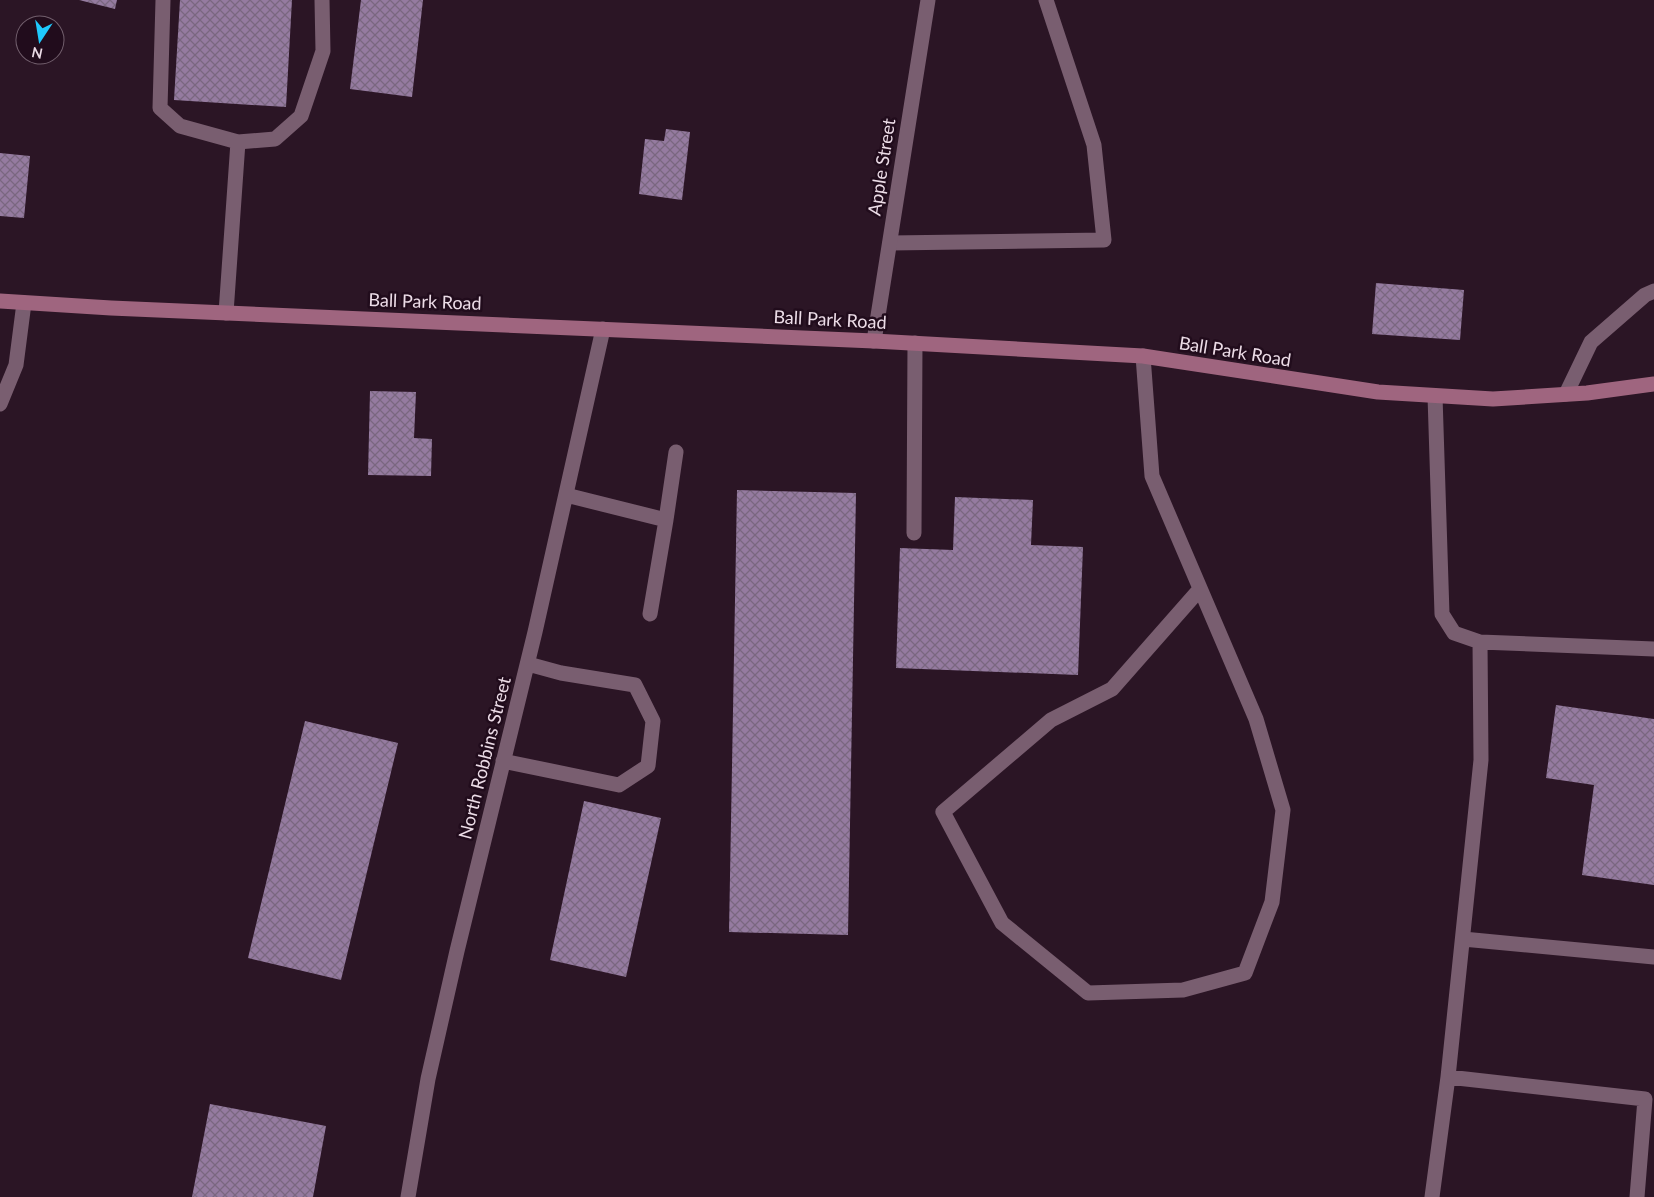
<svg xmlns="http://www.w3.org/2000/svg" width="1654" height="1197" font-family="Lato,sans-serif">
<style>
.building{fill:url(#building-cross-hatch)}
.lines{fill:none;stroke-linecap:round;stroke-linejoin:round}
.lane{stroke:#795e70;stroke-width:15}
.street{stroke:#795e70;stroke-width:15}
.secondary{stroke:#9f657f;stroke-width:15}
.labels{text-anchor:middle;stroke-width:5;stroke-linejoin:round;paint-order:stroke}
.street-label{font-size:18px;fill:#ecdce7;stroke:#210c1c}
</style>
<defs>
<pattern id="building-cross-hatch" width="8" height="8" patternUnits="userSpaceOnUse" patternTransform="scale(1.25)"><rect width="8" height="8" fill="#957ba0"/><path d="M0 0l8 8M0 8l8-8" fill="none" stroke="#7a6780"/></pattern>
</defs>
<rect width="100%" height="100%" fill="#2b1525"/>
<path class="building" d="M 79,0 L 117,0 L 115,9 Z
M 180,0 L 292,0 L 286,107 L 174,100 Z
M 361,0 L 423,0 L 412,97 L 350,89 Z
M 666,129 L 690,132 L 682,200 L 639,194 L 645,139 L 664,141 Z
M 0,153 L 30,156 L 24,218 L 0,216 Z
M 1376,283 L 1464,290 L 1460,340 L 1372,334 Z
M 370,391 L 416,392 L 414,438 L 432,439 L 431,476 L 368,475 Z
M 737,490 L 856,493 L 848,935 L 729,932 Z
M 955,497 L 1033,500 L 1031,545 L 1083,547 L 1078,675 L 896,668 L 900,548 L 953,550 Z
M 1556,705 L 1654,719 L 1654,885 L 1582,875 L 1594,785 L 1546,778 Z
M 305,721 L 398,743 L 341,980 L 248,958 Z
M 584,801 L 661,818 L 626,977 L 550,960 Z
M 210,1104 L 326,1126 L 313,1197 L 192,1197 Z"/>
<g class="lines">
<path class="lane" d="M 163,0 L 160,108 L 180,126 L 238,142 L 275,139 L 301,116 L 323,51 L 322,0
M 890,243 L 1104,240 L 1094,145 L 1046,0
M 226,313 L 238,142
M 1143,356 L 1152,476 L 1256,719 L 1283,810 L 1272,902 L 1245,973 L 1183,990 L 1088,993 L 1002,923 L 943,812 L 1051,720 L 1112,689 L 1200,589
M 1566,394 L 1591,342 L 1645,295 L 1654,291
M 0,404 L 16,365 L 24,303
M 566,495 L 666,520 L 676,452
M 914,533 L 915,343
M 650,614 L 666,520
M 1480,642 L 1654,649
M 503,761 L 619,785 L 648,766 L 653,721 L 635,685 L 561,673 L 528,664
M 1463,939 L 1654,957
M 1448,1077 L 1645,1099 L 1637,1197
M 408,1197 L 428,1079 L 457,951 L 535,632 L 603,329
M 1432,1197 L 1448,1077 L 1481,760 L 1480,642 L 1454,633 L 1442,614 L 1435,396"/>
<path class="street" d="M 874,341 L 928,0"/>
<path class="secondary" d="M 0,301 L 111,308 L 874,341 L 1143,356 L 1378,392 L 1493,399 L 1587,393 L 1654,384"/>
</g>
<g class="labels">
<g class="street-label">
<text transform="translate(882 167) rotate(-81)" y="6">Apple Street</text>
<text transform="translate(425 302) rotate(2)" y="6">Ball Park Road</text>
<text transform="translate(830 320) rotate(3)" y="6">Ball Park Road</text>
<text transform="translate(1235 352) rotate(9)" y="6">Ball Park Road</text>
<text transform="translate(485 758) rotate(-76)" y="6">North Robbins Street</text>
</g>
</g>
<g transform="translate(40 40) rotate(192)"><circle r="24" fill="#210c1c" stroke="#725f6d"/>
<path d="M0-4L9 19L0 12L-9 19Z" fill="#1fc9fd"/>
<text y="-8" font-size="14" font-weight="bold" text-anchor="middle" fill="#ecdce7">N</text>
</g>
</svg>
